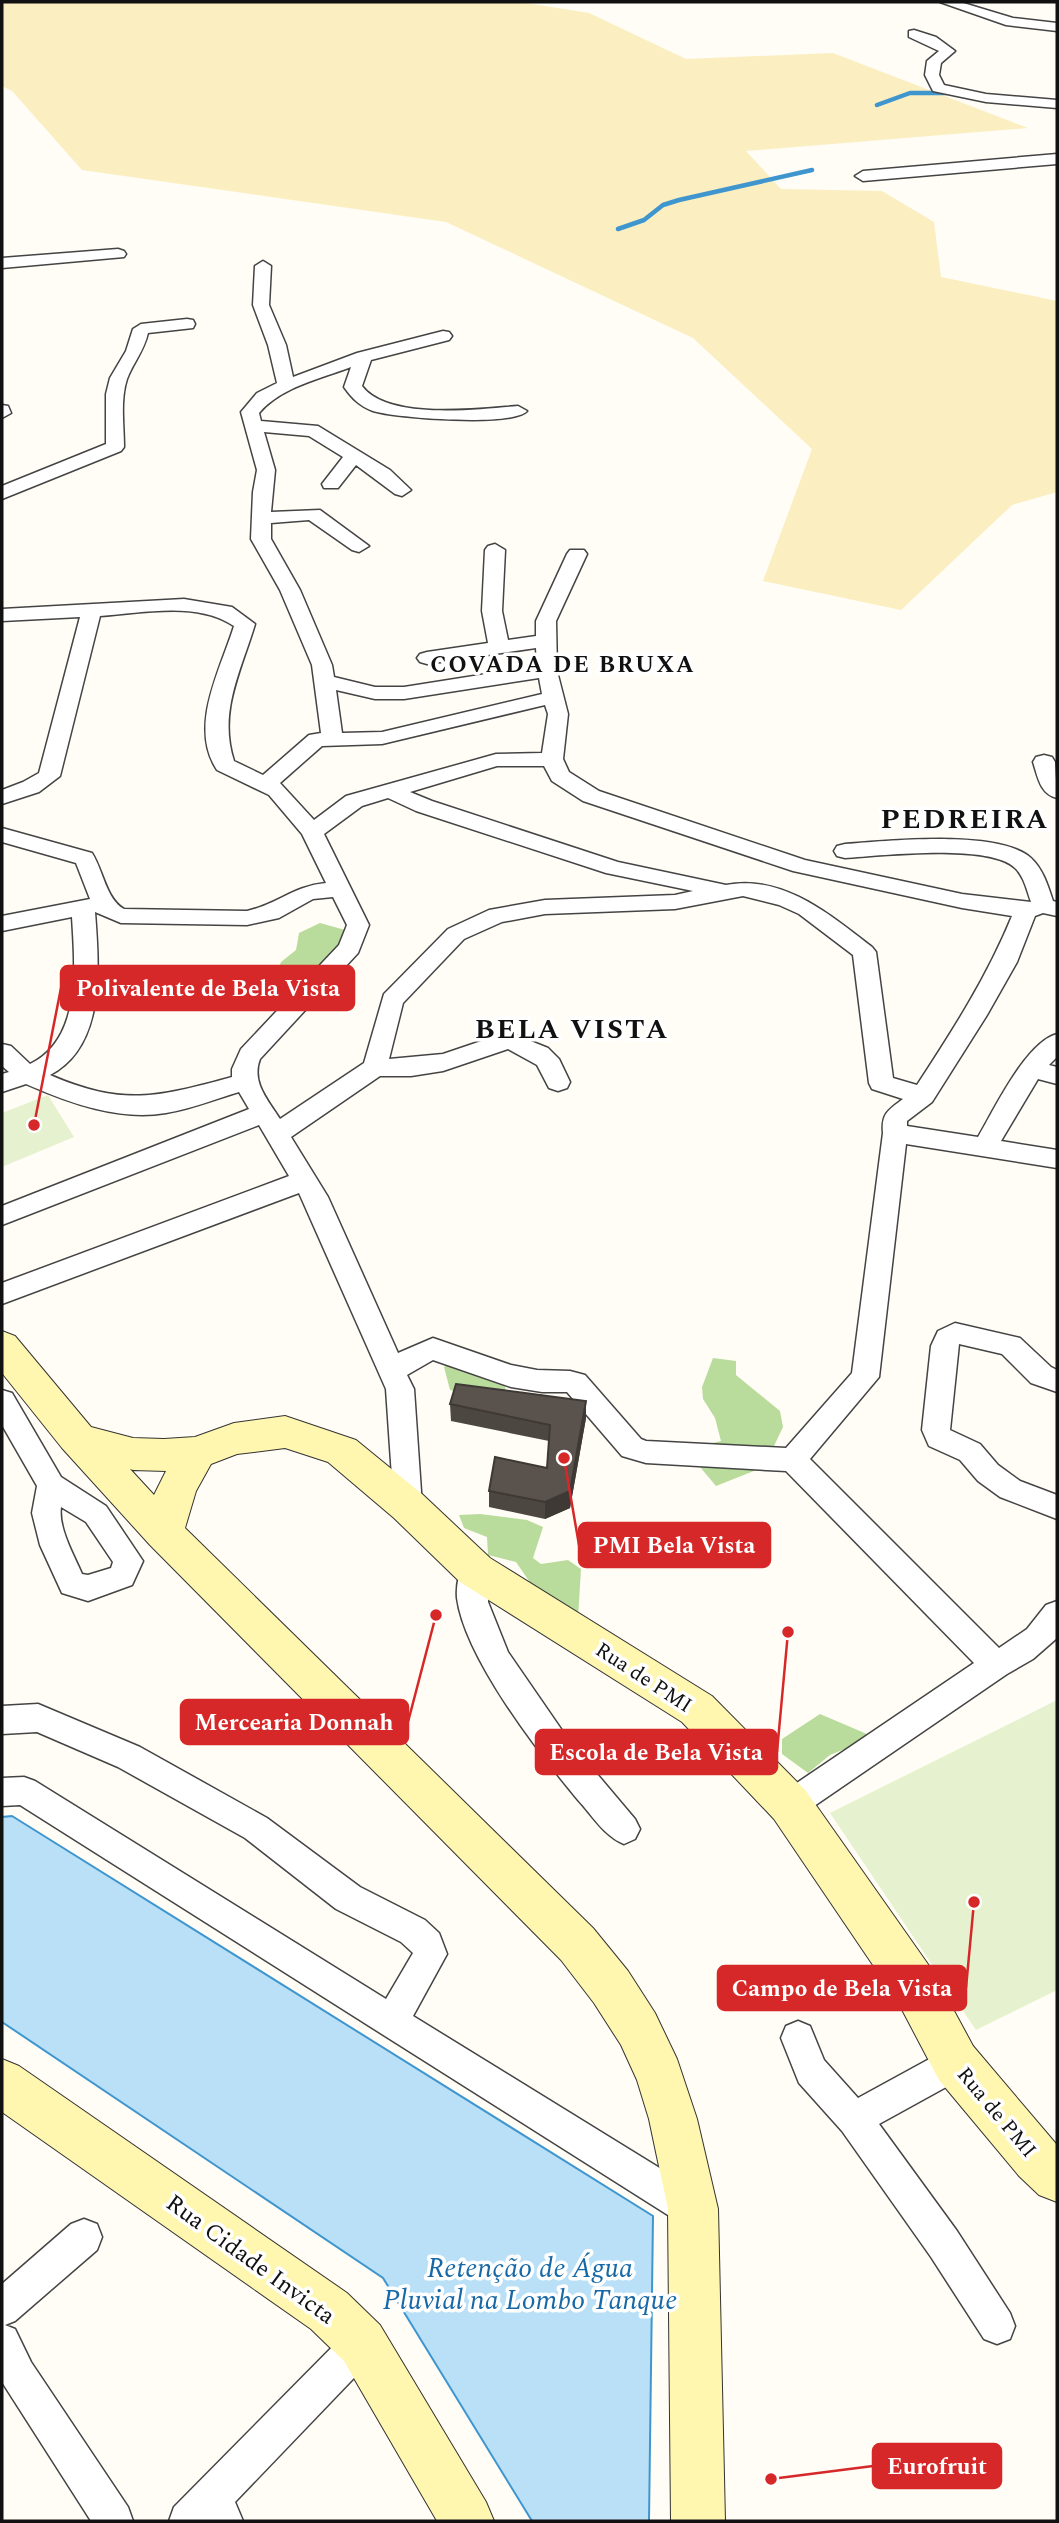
<svg xmlns="http://www.w3.org/2000/svg" width="1059" height="2523" font-family="Spectral,serif">
<style>
.forest{fill:#b9dc9c}
.sand{fill:#fbeec1}
.pitch{fill:#e6f2cf}
.water{fill:#b9e0f7;stroke:#3f96cf;stroke-width:2}
.lines{fill:none;stroke-linecap:round;stroke-linejoin:round}
.stream{stroke:#3f96cf;stroke-width:4.5}
.street-casing{stroke:#444;stroke-width:3}
.secondary-casing{stroke:#333;stroke-width:2}
.street{fill:#fff;fill-rule:evenodd}
.secondary{fill:#fff6b0;fill-rule:evenodd}
.wall{fill:#4d4742}
.shaded-wall{fill:#3f3936}
.building{fill:#5a524d;stroke:#3f3936;stroke-width:2}
.labels{text-anchor:middle;stroke-width:7;stroke-linejoin:round;paint-order:stroke}
.street-label{font-size:21px;fill:#111;stroke:#fff}
.far-district-label{font-size:23px;font-weight:bold;letter-spacing:2px;fill:#111;stroke:#fff}
.near-street-label{font-size:24px;fill:#111;stroke:#fff}
.district-label{font-size:28px;font-weight:bold;letter-spacing:2px;fill:#111;stroke:#fff}
.near-water-label{font-size:28px;font-style:italic;fill:#1768a6;stroke:#fff}
.leader{fill:none;stroke:#d62828;stroke-width:2.5}
.callout-dot{fill:#d62828;stroke:#fff;stroke-width:2.5}
.callout{fill:#d62828;stroke:#d62828;stroke-width:2.5}
.callout-label{font-size:23px;text-anchor:middle;font-weight:bold;fill:#fff}
</style>
<rect width="100%" height="100%" fill="#fffdf5"/>
<path class="forest" d="M 320,923 L 345,930 L 352,938 L 328,986 L 314,1004 L 285,1004 L 273,982 L 281,962 L 296,950 L 299,933 Z
M 456,1358 L 497,1364 L 507,1393 L 483,1397 L 450,1390 L 444,1367 Z
M 713,1358 L 736,1361 L 736,1375 L 780,1411 L 783,1427 L 764,1467 L 716,1486 L 700,1467 L 696,1456 L 704,1445 L 721,1441 L 715,1418 L 703,1399 L 702,1387 Z
M 480,1514 L 527,1520 L 543,1527 L 533,1558 L 541,1564 L 568,1560 L 581,1569 L 578,1618 L 531,1584 L 516,1562 L 488,1555 L 487,1537 L 464,1528 L 459,1515 Z
M 820,1714 L 874,1737 L 830,1755 L 808,1773 L 782,1754 L 782,1739 Z"/>
<path class="sand" d="M 2,2 L 520,2 L 589,13 L 686,59 L 833,53 L 1028,128 L 746,151 L 781,189 L 882,191 L 934,222 L 941,277 L 1057,301 L 1057,492 L 1012,505 L 901,610 L 763,581 L 812,449 L 693,338 L 446,222 L 82,170 L 12,91 L 2,86 Z"/>
<path class="pitch" d="M 48,1095 L 74,1137 L 2,1167 L 2,1113 Z
M 1057,1700 L 1057,1990 L 976,2030 L 830,1813 Z"/>
<path class="water" d="M 12,1816 L 653,2216 L 649,2521 L 532,2521 L 383,2278 L 2,2022 L 2,1817 Z"/>
<g class="lines">
<path class="stream" d="M 877,105 L 910,93 L 946,93
M 618,229 L 644,220 L 663,205 L 679,200 L 812,170"/>
<defs>
<path id="street" d="M 940,2 L 960,2 L 1013,18 L 1057,23 L 1057,31 L 1006,25 Z
M 914,30 L 936,37 L 955,51 L 941,63 L 939,75 L 944,85 L 986,94 L 1057,100 L 1057,108 L 986,102 L 933,91 L 925,75 L 927,61 L 939,51 L 909,37 L 909,31 Z
M 1057,154 L 1057,164 L 863,181 L 855,176 L 863,171 Z
M 118,249 L 124,251 L 126,254 L 124,257 L 2,268 L 2,258 Z
M 263,261 L 271,266 L 269,305 L 286,345 L 293,377 L 357,353 L 443,331 L 449,332 L 452,336 L 449,340 L 371,360 L 362,386 C 388,421 479,409 518,406 L 527,411 C 513,427 395,418 373,411 C 359,406 352,398 344,387 L 351,367 C 320,379 281,387 259,413 L 261,421 L 318,426 L 390,470 L 411,490 L 402,496 L 395,494 L 356,465 L 338,488 L 324,488 L 322,484 L 343,457 L 309,436 L 264,432 L 275,470 L 271,512 L 320,510 L 369,546 L 359,552 L 352,550 L 309,520 L 271,523 L 271,539 L 300,590 L 332,665 L 334,677 L 375,687 L 404,687 L 537,666 L 536,648 L 427,664 L 420,662 L 417,658 L 420,654 L 427,652 L 488,643 L 482,611 L 485,550 L 488,546 L 495,544 L 505,550 L 502,611 L 508,640 L 536,636 L 536,621 L 567,554 L 570,550 L 584,550 L 587,554 L 556,621 L 557,671 L 568,714 L 563,759 L 569,772 L 599,791 L 805,860 L 962,894 L 1031,902 C 1027,891 1024,876 1015,868 C 989,843 881,856 845,858 L 837,856 L 834,851 L 837,846 L 845,844 C 887,841 999,829 1031,858 C 1043,869 1048,886 1053,901 L 1057,902 L 1057,916 L 1043,913 L 1035,916 L 1017,962 L 987,1015 L 932,1102 L 907,1121 L 907,1126 L 978,1137 C 994,1110 1026,1042 1057,1034 L 1057,1057 L 1049,1065 L 1057,1067 L 1057,1084 L 1038,1079 L 1001,1141 L 1057,1150 L 1057,1168 L 906,1144 L 879,1377 L 810,1459 L 999,1648 L 1027,1629 L 1046,1605 L 1057,1601 L 1057,1638 L 1033,1659 L 1007,1674 L 801,1815 L 790,1819 L 779,1815 L 774,1805 L 779,1795 L 974,1663 L 786,1471 L 646,1463 L 622,1456 L 567,1392 L 542,1392 L 511,1387 L 433,1360 L 407,1375 L 414,1389 L 422,1506 L 418,1514 L 408,1518 L 398,1514 L 394,1506 L 386,1389 L 299,1193 L 2,1304 L 2,1283 L 289,1176 L 259,1125 L 2,1225 L 2,1206 L 249,1109 L 239,1092 C 215,1099 191,1109 166,1113 C 119,1121 69,1103 26,1084 L 2,1092 L 2,1074 L 9,1072 L 2,1066 L 2,1044 L 11,1046 L 30,1064 C 82,1039 75,966 72,917 L 2,931 L 2,916 L 90,899 L 76,863 L 2,842 L 2,828 L 92,853 C 103,870 106,899 124,909 L 247,911 C 278,904 293,886 326,883 L 302,834 L 269,795 L 217,770 C 188,726 221,669 234,626 C 197,601 143,613 100,616 L 60,776 L 39,792 L 2,804 L 2,790 L 23,782 L 39,773 L 80,617 L 2,621 L 2,609 L 184,599 L 232,607 L 255,624 C 241,671 218,712 234,761 L 263,775 L 309,735 L 321,733 L 312,665 L 280,590 L 251,539 L 253,492 L 257,470 L 241,412 L 257,393 L 277,383 L 268,345 L 253,305 L 255,266 ZM 539,678 L 542,694 L 382,732 L 342,733 L 336,690 L 375,699 L 404,699 ZM 545,705 L 548,714 L 542,753 L 496,754 L 346,796 L 314,820 L 280,783 L 322,746 L 382,744 ZM 497,766 L 544,766 L 552,781 L 583,801 L 793,871 L 962,908 L 1012,916 C 987,977 953,1030 917,1085 L 893,1078 L 876,952 L 872,947 C 830,915 783,874 726,885 L 618,862 L 432,801 L 410,792 ZM 388,798 L 416,811 L 606,873 L 693,891 L 675,895 L 545,900 L 489,910 L 448,929 L 384,994 L 364,1063 L 280,1119 C 268,1100 251,1082 260,1059 L 358,953 L 369,925 L 324,834 L 362,806 ZM 743,896 L 779,905 L 799,914 L 853,955 L 869,1083 L 872,1089 L 903,1099 C 888,1110 881,1114 883,1133 L 852,1373 L 786,1448 L 646,1441 L 641,1439 L 585,1375 L 570,1371 L 537,1370 L 511,1365 L 433,1338 L 398,1353 L 328,1197 L 291,1137 L 380,1076 L 411,1076 L 443,1071 L 508,1049 L 537,1065 L 549,1088 L 558,1091 L 567,1088 L 570,1082 L 559,1059 L 548,1048 L 508,1032 L 443,1054 L 389,1059 L 403,1003 L 464,939 L 502,922 L 545,914 L 675,909 ZM 333,897 L 347,925 L 339,945 L 241,1049 L 232,1069 L 232,1077 C 158,1097 124,1107 50,1075 C 106,1046 99,966 95,912 L 121,923 L 247,925 L 279,918 L 313,899 Z
M 187,319 L 193,320 L 195,324 L 193,328 L 148,333 C 144,351 133,363 127,379 C 120,400 124,426 124,447 L 121,451 L 2,499 L 2,486 L 106,444 L 106,394 L 110,378 L 126,351 L 133,329 L 141,324 Z
M 2,405 L 8,406 L 11,413 L 2,418 Z
M 1044,755 L 1052,757 L 1055,762 L 1057,798 C 1040,794 1038,777 1033,762 L 1036,757 Z
M 955,1323 L 1020,1338 L 1051,1367 L 1057,1370 L 1057,1392 L 1031,1383 L 1002,1354 L 959,1344 L 950,1430 L 980,1444 L 998,1465 L 1020,1481 L 1057,1495 L 1057,1519 L 1000,1497 L 978,1481 L 960,1460 L 929,1446 L 922,1430 L 931,1346 L 938,1331 Z
M 2,1390 L 12,1393 L 61,1477 L 106,1506 L 143,1561 L 132,1585 L 88,1601 L 62,1593 L 40,1545 L 32,1513 L 37,1486 L 2,1425 ZM 61,1507 L 86,1522 L 113,1562 L 111,1568 L 88,1575 L 82,1574 C 74,1555 58,1528 61,1507 Z
M 475,1558 L 485,1561 L 490,1570 L 488,1602 L 508,1652 L 570,1742 L 635,1819 L 640,1829 L 635,1839 L 624,1844 C 604,1836 592,1815 578,1800 C 539,1753 465,1658 457,1598 C 456,1586 459,1572 465,1561 Z
M 38,1704 L 140,1747 L 267,1818 L 360,1887 L 425,1920 L 439,1933 L 447,1954 L 413,2016 L 705,2196 L 710,2209 L 705,2222 L 692,2227 L 679,2222 L 20,1805 L 2,1806 L 2,1778 L 24,1777 L 35,1781 L 386,1999 L 413,1953 L 401,1942 L 336,1909 L 245,1838 L 118,1767 L 37,1732 L 2,1734 L 2,1706 Z
M 798,2021 L 810,2026 L 824,2060 L 858,2098 L 944,2051 L 956,2046 L 968,2051 L 973,2063 L 968,2075 L 879,2124 L 957,2231 L 1010,2313 L 1015,2326 L 1010,2339 L 997,2344 L 984,2339 L 931,2257 L 842,2131 L 799,2083 L 781,2038 L 786,2026 Z
M 84,2219 L 97,2224 L 102,2237 L 97,2250 L 15,2321 L 5,2325 L 15,2329 L 31,2362 L 128,2507 L 133,2521 L 91,2521 L 2,2382 L 2,2284 L 71,2224 Z
M 362,2324 L 375,2330 L 381,2343 L 375,2356 L 235,2502 L 243,2521 L 169,2521 L 174,2507 L 349,2330 Z"/>
<path id="secondary" d="M 2,1331 L 15,1336 L 91,1427 L 133,1438 L 164,1439 L 195,1437 L 234,1423 L 285,1416 L 356,1440 L 422,1494 L 490,1558 L 712,1696 L 806,1791 L 932,1970 L 973,2046 L 1057,2145 L 1057,2202 L 1039,2195 L 1019,2176 L 939,2080 L 898,2002 L 774,1819 L 682,1722 L 460,1582 L 394,1518 L 328,1462 L 285,1448 L 237,1454 L 211,1464 L 196,1491 L 185,1528 L 593,1928 L 628,1971 L 655,2013 L 677,2059 L 697,2119 L 718,2209 L 725,2521 L 671,2521 L 668,2209 L 649,2119 L 637,2080 L 621,2045 L 594,2003 L 561,1960 L 150,1545 L 62,1448 L 2,1373 ZM 130,1469 L 133,1470 L 166,1471 L 154,1495 Z
M 2,2059 L 19,2066 L 347,2293 L 380,2325 L 486,2502 L 494,2521 L 437,2521 L 344,2361 L 311,2329 L 2,2112 Z"/>
</defs>
<use href="#street" class="street-casing"/>
<use href="#secondary" class="secondary-casing"/>
<use href="#street" class="street"/>
<use href="#secondary" class="secondary"/>
</g>
<path class="wall" d="M 450,1404 L 586,1418 L 570,1508 L 545,1519 L 489,1507 L 489,1491 L 547,1468 L 549,1441 L 451,1421 Z"/>
<path class="shaded-wall" d="M 586,1401 L 586,1418 L 570,1508 L 545,1519 L 545,1502 Z"/>
<path class="building" d="M 456,1384 L 586,1401 L 570,1491 L 545,1502 L 489,1491 L 495,1457 L 547,1468 L 550,1425 L 450,1404 Z"/>
<g class="labels">
<g class="street-label">
<text transform="translate(644 1677) rotate(33)" y="7">Rua de PMI</text>
<text transform="translate(997 2112) rotate(50)" y="7">Rua de PMI</text>
</g>
<g class="far-district-label">
<text x="563" y="672">COVADA DE BRUXA</text>
</g>
<g class="near-street-label">
<text transform="translate(251 2259) rotate(36)" y="8">Rua Cidade Invicta</text>
</g>
<g class="district-label">
<text x="965" y="828">PEDREIRA</text>
<text x="572" y="1038">BELA VISTA</text>
</g>
<g class="near-water-label">
<text x="530" y="2277">Retenção de Água<tspan x="530" dy="32">Pluvial na Lombo Tanque</tspan></text>
</g>
</g>
<path class="leader" d="M34 1125L61 988M564 1458L579 1545M436 1615L408 1722M788 1632L777 1752M974 1902L966 1988M771 2479L873 2466"/>
<g class="callout-dot">
<circle cx="34" cy="1125" r="7"/>
<circle cx="564" cy="1458" r="7"/>
<circle cx="436" cy="1615" r="7"/>
<circle cx="788" cy="1632" r="7"/>
<circle cx="974" cy="1902" r="7"/>
<circle cx="771" cy="2479" r="7"/>
</g>
<g class="callout">
<rect x="61" y="966" width="293" height="44" rx="7"/>
<rect x="579" y="1523" width="191" height="44" rx="7"/>
<rect x="181" y="1700" width="227" height="44" rx="7"/>
<rect x="536" y="1730" width="241" height="44" rx="7"/>
<rect x="718" y="1966" width="248" height="44" rx="7"/>
<rect x="873" y="2444" width="128" height="44" rx="7"/>
</g>
<g class="callout-label">
<text x="208" y="996">Polivalente de Bela Vista</text>
<text x="674" y="1553">PMI Bela Vista</text>
<text x="294" y="1730">Mercearia Donnah</text>
<text x="656" y="1760">Escola de Bela Vista</text>
<text x="842" y="1996">Campo de Bela Vista</text>
<text x="937" y="2474">Eurofruit</text>
</g>
<rect width="1059" height="2523" fill="none" stroke="#111111" stroke-width="7"/>
</svg>
